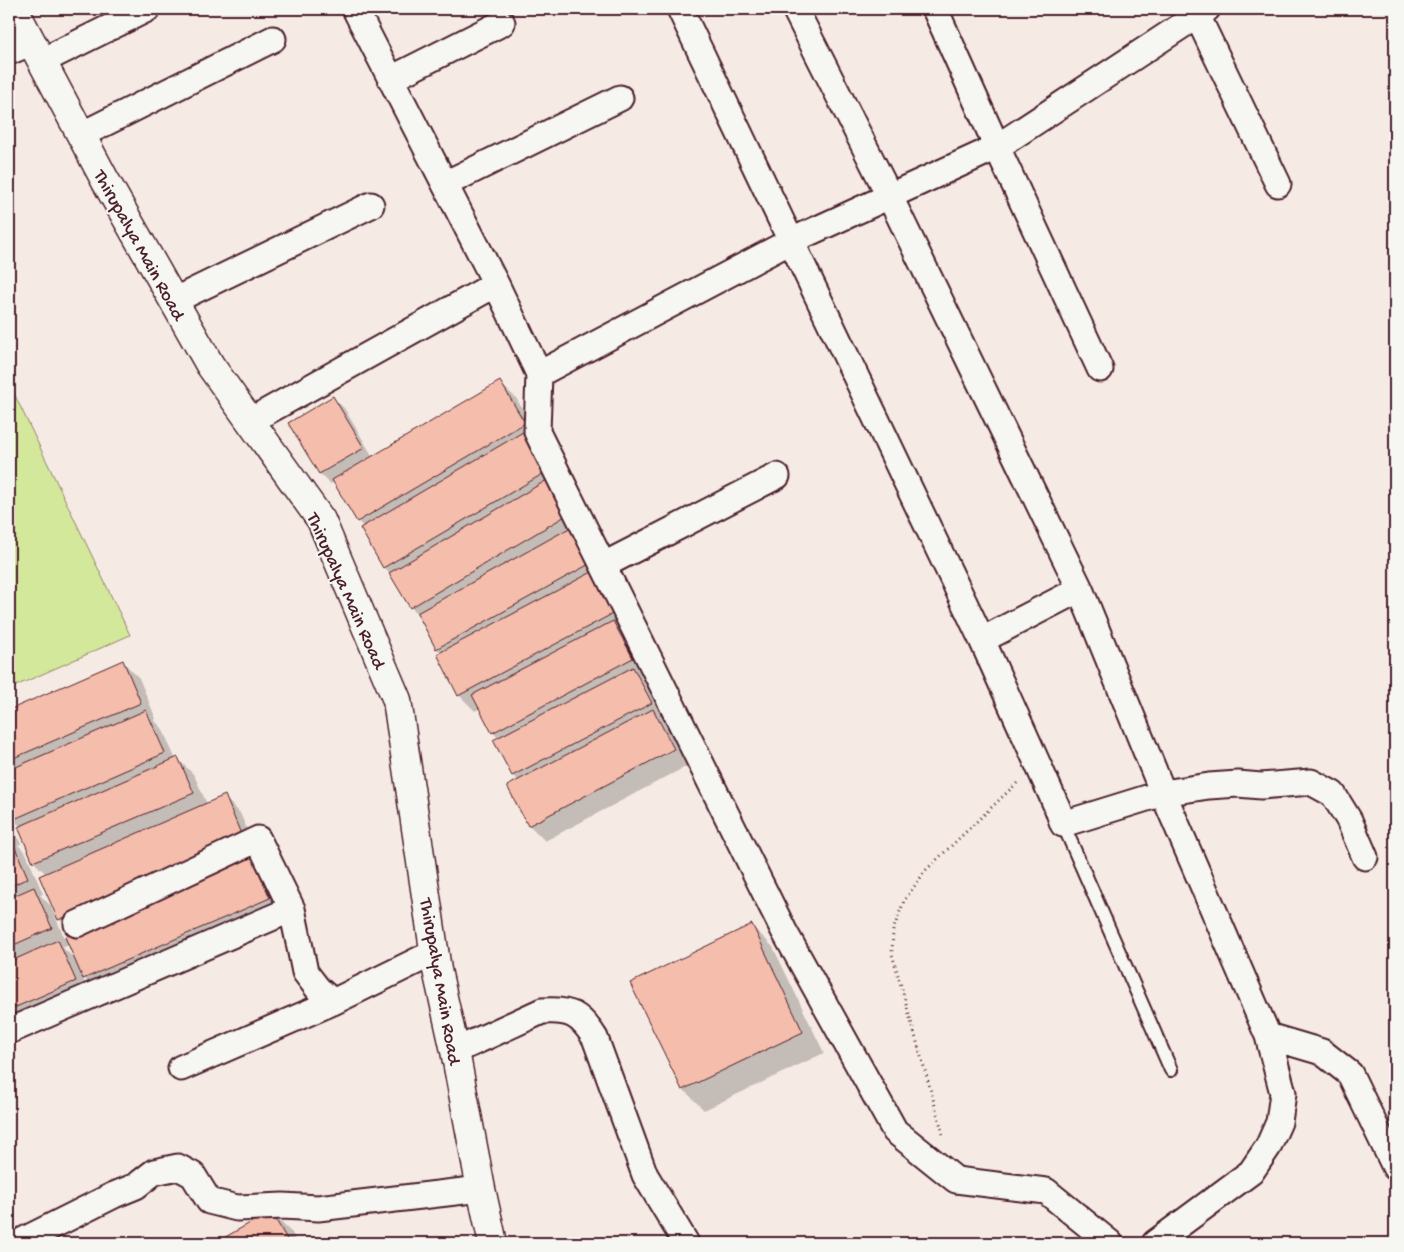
<svg xmlns="http://www.w3.org/2000/svg" width="1404" height="1252" font-family="'Gochi Hand',sans-serif">
<style>
.green{fill:#d4e89c;stroke:#8f8464}
.shadow{fill:#0003;fill-rule:evenodd}
.building{fill:#f5bdab;stroke:#4a1f2b}
.lines{fill:none;stroke-linecap:round;stroke-linejoin:round}
.service-casing{stroke:#4a1f2b;stroke-width:16}
.minor-casing{stroke:#4a1f2b;stroke-width:29}
.tertiary-casing{stroke:#4a1f2b;stroke-width:31}
.path{stroke:#4a1f2b;stroke-width:3;stroke-dasharray:1 4;stroke-linecap:butt}
.service{stroke:#f6f6f2;stroke-width:12}
.minor{stroke:#f6f6f2;stroke-width:25}
.tertiary{stroke:#f6f6f2;stroke-width:28}
.labels{text-anchor:middle;stroke-width:4;stroke-linejoin:round;paint-order:stroke}
.street-label{font-size:19px;fill:#4a1f2b;stroke:#f6f6f2}
</style>
<rect width="100%" height="100%" fill="#f6ebe4"/>
<filter id="ink" filterUnits="userSpaceOnUse"><feTurbulence type="fractalNoise" baseFrequency=".02" numOctaves="2"/><feDisplacementMap in="SourceGraphic" scale="10" xChannelSelector="R" yChannelSelector="G"/><feConvolveMatrix kernelMatrix="1 2 1 2 8 2 1 2 1" color-interpolation-filters="sRGB"/></filter>
<g filter="url(#ink)">
<path class="green" d="M 9,383 L 130,635 L 9,689 Z"/>
<path class="shadow" d="M 500,383 L 516,398 L 540,439 L 648,675 L 642,678 L 648,684 L 667,719 L 663,721 L 669,727 L 689,765 L 545,841 L 529,825 L 519,781 L 513,776 L 495,741 L 499,739 L 493,732 L 480,708 L 475,711 L 459,695 L 442,653 L 437,649 L 420,617 L 411,607 L 391,574 L 384,567 L 362,528 L 363,527 L 358,521 L 334,482 L 331,484 L 320,474 L 290,423 L 333,398 L 344,408 L 373,457 Z
M 123,662 L 139,678 L 156,719 L 154,720 L 162,728 L 176,760 L 178,759 L 194,775 L 207,804 L 224,797 L 240,813 L 258,855 L 252,858 L 268,873 L 285,914 L 100,994 L 82,976 L 91,997 L 9,1033 L 9,816 L 21,844 L 18,845 L 26,853 L 43,894 L 40,895 L 50,905 L 65,939 L 74,935 L 59,919 L 46,874 L 34,862 L 20,828 L 21,827 L 9,815 L 9,711 ZM 69,944 L 76,960 L 62,947 Z
M 752,926 L 773,947 L 824,1053 L 704,1110 L 683,1089 Z
M 271,1213 L 292,1233 L 297,1243 L 217,1243 Z"/>
<path class="building" d="M 500,381 L 525,423 L 357,522 L 332,480 Z
M 333,396 L 364,448 L 319,474 L 288,423 Z
M 523,432 L 546,472 L 383,568 L 360,528 Z
M 547,480 L 567,515 L 410,608 L 389,573 Z
M 573,526 L 593,562 L 436,649 L 417,613 Z
M 592,572 L 614,613 L 458,696 L 437,654 Z
M 613,621 L 633,658 L 492,733 L 472,695 Z
M 123,660 L 141,703 L 9,760 L 9,710 Z
M 633,667 L 652,703 L 512,776 L 493,740 Z
M 653,709 L 674,749 L 528,826 L 507,786 Z
M 146,710 L 165,753 L 12,820 L 9,813 L 9,770 Z
M 178,757 L 194,793 L 33,862 L 18,827 Z
M 225,795 L 243,839 L 58,920 L 39,876 Z
M 10,836 L 28,878 L 9,887 L 9,837 Z
M 252,856 L 270,898 L 83,979 L 65,937 Z
M 34,887 L 52,928 L 9,947 L 9,898 Z
M 752,924 L 803,1032 L 682,1090 L 630,983 Z
M 58,940 L 76,981 L 9,1010 L 9,962 Z
M 271,1211 L 289,1243 L 215,1243 Z"/>
<g class="lines">
<defs>
<path id="service" d="M 1063,824 L 1171,1070"/>
<path id="minor" d="M 355,9 L 496,284
M 680,9 L 982,640 L 1057,807 L 1063,824 L 1163,793 L 1209,786 L 1238,784 L 1261,786 L 1311,782 L 1333,794 L 1349,820 L 1365,857
M 795,9 L 890,197 L 1080,589 L 1163,793 L 1268,1036 L 1283,1093 L 1279,1122 L 1268,1147 L 1251,1172 L 1155,1243
M 935,9 L 997,147 L 1100,369
M 1194,9 L 1278,184
M 9,52 L 32,42
M 42,61 L 147,9
M 391,79 L 502,23
M 81,135 L 273,39
M 445,184 L 620,98
M 173,301 L 371,205
M 539,374 L 791,241 L 997,147 L 1207,9
M 250,421 L 496,284 L 539,374 L 537,432 L 784,931 L 895,1131 L 956,1180 L 1046,1191 L 1110,1243
M 604,565 L 777,476
M 982,640 L 1080,589
M 77,924 L 258,839 L 292,909 L 305,972 L 318,989 L 333,1002
M 9,1031 L 292,909
M 1268,1036 L 1322,1052 L 1350,1074 L 1395,1167
M 455,1051 L 542,1011 C 570,1009 580,1014 595,1038 L 645,1175 L 686,1243
M 181,1068 L 333,1002 L 435,952
M 18,1243 L 114,1195 L 136,1186 L 154,1172 L 178,1167 L 193,1175 L 209,1201 L 237,1208 L 283,1206 L 318,1208 L 481,1189"/>
<path id="tertiary" d="M 14,9 L 105,180 L 210,365 L 321,520 L 397,700 L 437,970 L 455,1051 L 481,1189 L 493,1243"/>
</defs>
<use href="#service" class="service-casing"/>
<use href="#minor" class="minor-casing"/>
<use href="#tertiary" class="tertiary-casing"/>
<path class="path" d="M 943,1134 L 892,954 L 893,930 L 904,901 L 926,870 L 1017,783"/>
<use href="#service" class="service"/>
<use href="#minor" class="minor"/>
<use href="#tertiary" class="tertiary"/>
</g>
</g>
<g class="labels">
<g class="street-label">
<text transform="translate(141 244) rotate(61)" y="7">Thirupalya Main Road</text>
<text transform="translate(348 590) rotate(66)" y="7">Thirupalya Main Road</text>
<text transform="translate(442 981) rotate(80)" y="7">Thirupalya Main Road</text>
</g>
</g>
<rect width="1404" height="1252" fill="none" stroke="#f6f6f2" stroke-width="30"/>
<rect x="15" y="15" width="1374" height="1222" fill="none" stroke="#4a1f2b" stroke-width="2" filter="url(#ink)"/>
</svg>
